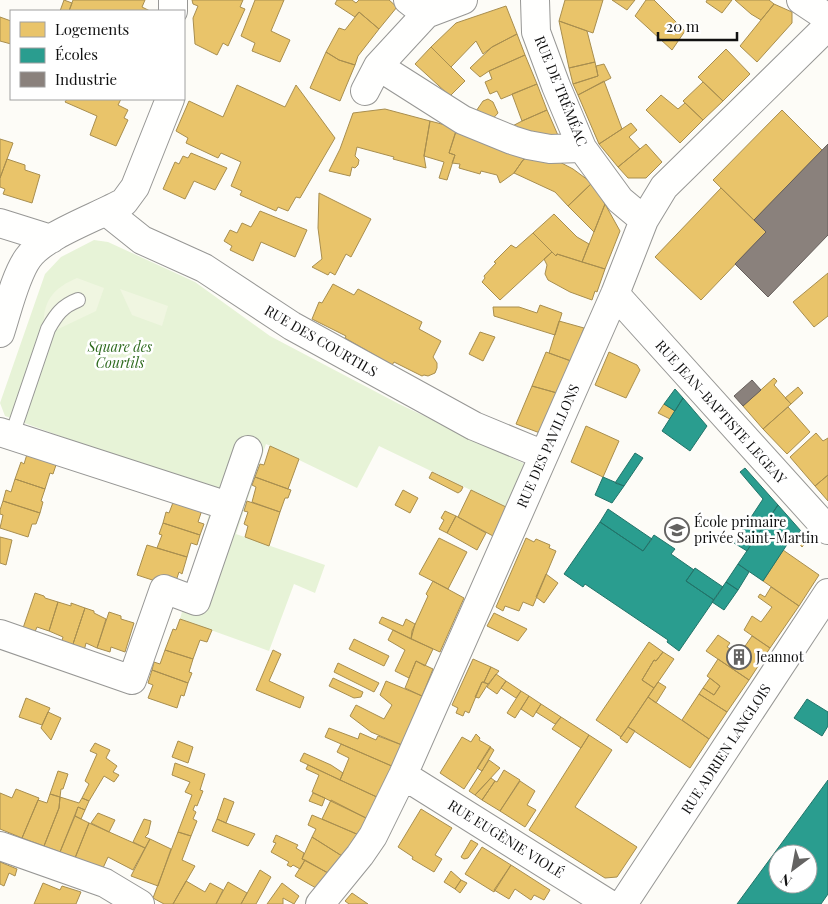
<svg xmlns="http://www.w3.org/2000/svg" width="828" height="904" font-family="'Playfair Display',serif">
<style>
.green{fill:#e7f3d7}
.pitch{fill:#f0f6e1}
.homes{fill:#e9c46a;stroke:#a88e4f}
.schools{fill:#2a9d8f;stroke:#227369;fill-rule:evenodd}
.industry{fill:#8a817c;stroke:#665f5c}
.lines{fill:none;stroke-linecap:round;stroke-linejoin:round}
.lane-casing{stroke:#979795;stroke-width:16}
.street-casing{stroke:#979795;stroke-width:30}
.lane{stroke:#fffffe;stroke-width:14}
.street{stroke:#fffffe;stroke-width:28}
.labels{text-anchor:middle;stroke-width:5;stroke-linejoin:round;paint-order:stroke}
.street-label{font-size:14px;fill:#111;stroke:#fff}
.park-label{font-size:14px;font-style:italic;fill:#2f6b1f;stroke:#fff}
.poi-label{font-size:14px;fill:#111;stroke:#fff;text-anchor:start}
</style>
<rect width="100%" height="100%" fill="#fdfcf7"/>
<path class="green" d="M 94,240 L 108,242 L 195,282 L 270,336 L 399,404 L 525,464 L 506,507 L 379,446 L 357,488 L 266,444 L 236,534 L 325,565 L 315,593 L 294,584 L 269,651 L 180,619 L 210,511 L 201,487 L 5,416 L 0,403 L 45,274 L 61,257 Z"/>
<path class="pitch" d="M 77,278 L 104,288 L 96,311 L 54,331 L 44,328 C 42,302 53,288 77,278 Z
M 120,289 L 168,306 L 162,326 L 132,315 Z"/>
<path class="homes" d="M 64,0 L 72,3 L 69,11 L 60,11 Z
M 73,0 L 145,0 L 142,7 L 150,11 L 69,11 Z
M 192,0 L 243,0 L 240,7 L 245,9 L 228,46 L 223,43 L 217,55 L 195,44 L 193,18 L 198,6 L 193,4 Z
M 255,0 L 284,0 L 271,31 L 290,40 L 280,62 L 252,51 L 255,43 L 241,36 Z
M 337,0 L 352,0 L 356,3 L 359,0 L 389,0 L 397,7 L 379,29 L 359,12 L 355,17 L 335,4 Z
M 565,0 L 603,0 L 593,33 L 559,21 Z
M 612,0 L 635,0 L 627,10 Z
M 646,0 L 654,0 L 685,31 L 672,50 L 635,16 Z
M 707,0 L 732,0 L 722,13 L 706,2 Z
M 735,0 L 769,0 L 774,4 L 761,20 L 751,14 Z
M 774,4 L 792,12 L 792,23 L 757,62 L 740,46 Z
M 506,6 L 517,34 L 492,47 L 483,54 L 476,41 L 451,67 L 431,47 L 456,23 Z
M 359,12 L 379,29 L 358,56 L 355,65 L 339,60 L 326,52 L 339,28 L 345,30 Z
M 0,17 L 11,21 L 11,44 L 0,41 Z
M 559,21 L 587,31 L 595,62 L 569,68 Z
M 517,34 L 525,55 L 489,71 L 480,77 L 470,68 L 492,47 Z
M 431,47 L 465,81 L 450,96 L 415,64 Z
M 726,49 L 750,74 L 723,101 L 698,77 Z
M 326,52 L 339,60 L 355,65 L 340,101 L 310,88 Z
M 525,55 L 537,84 L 501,99 L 497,91 L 490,94 L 485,82 L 492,79 L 489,71 Z
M 595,62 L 598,76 L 573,84 L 569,68 Z
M 604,64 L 611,78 L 578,95 L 573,84 L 598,76 L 596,66 Z
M 604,81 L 622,129 L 599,144 L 578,95 Z
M 703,82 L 723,101 L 703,120 L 683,101 Z
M 537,84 L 547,110 L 522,121 L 512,94 Z
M 237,85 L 285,107 L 296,85 L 335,138 L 300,198 L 296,197 L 288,211 L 278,207 L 276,211 L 240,195 L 242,191 L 231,186 L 241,162 L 221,153 L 218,158 L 186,143 L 188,138 L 176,131 L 189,101 L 223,117 Z
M 661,95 L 678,109 L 685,103 L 703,120 L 680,143 L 646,110 Z
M 67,99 L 121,99 L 118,105 L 128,110 L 124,118 L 128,120 L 116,146 L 90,135 L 97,116 L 65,102 Z
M 488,99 L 493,102 L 498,113 L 488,124 L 472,117 L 483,101 Z
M 385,109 L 430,121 L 424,156 L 426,168 L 393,159 L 394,157 L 357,147 L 355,156 L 359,160 L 358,165 L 355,168 L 352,167 L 350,176 L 329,171 L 340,149 L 353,113 Z
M 547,110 L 560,140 L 503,131 L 522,121 Z
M 782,110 L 822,150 L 754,220 L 713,180 Z
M 430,121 L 457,128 L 449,153 L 455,155 L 447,180 L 439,178 L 444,162 L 424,156 Z
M 631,123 L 637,130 L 629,137 L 640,149 L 618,167 L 599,144 Z
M 457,128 L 531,155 L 523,160 L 514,173 L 500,183 L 497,175 L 481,171 L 480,174 L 459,168 L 460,164 L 452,163 L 455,155 L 449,153 Z
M 0,139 L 13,143 L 0,178 Z
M 646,144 L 662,162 L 646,178 L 628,178 L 618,167 Z
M 191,153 L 227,168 L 215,190 L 194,181 L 185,199 L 163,189 L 175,162 L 179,164 L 183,156 L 188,158 Z
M 531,155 L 552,158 L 573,169 L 592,183 L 568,206 L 555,192 L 514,173 L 523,160 Z
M 7,159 L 25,165 L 25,170 L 40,175 L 32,203 L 3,194 L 5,189 L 0,187 L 0,178 Z
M 592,183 L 605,204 L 594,232 L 568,206 Z
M 721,188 L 766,232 L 701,300 L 655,257 Z
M 319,193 L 371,219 L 351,257 L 346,254 L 335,275 L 330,272 L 328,275 L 312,267 L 322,259 L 318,228 Z
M 605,204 L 620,231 L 605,269 L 582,262 Z
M 260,211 L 307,230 L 295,257 L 261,242 L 253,261 L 230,250 L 232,246 L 224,241 L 230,230 L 237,233 L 242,223 L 251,227 Z
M 554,214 L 577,237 L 589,244 L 582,262 L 557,254 L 556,256 L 533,233 Z
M 533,233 L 552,252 L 500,300 L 482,282 L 485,278 L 484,276 L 496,263 L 494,262 L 511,245 L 516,248 Z
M 552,252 L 556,256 L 557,254 L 605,269 L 597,292 L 595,291 L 592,300 L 570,292 L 548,280 L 545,274 L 547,265 L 544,259 Z
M 828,273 L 828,316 L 814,327 L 793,302 Z
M 333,284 L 354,295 L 358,289 L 422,322 L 419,329 L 441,341 L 433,357 L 437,363 L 437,368 L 435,373 L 428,376 L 424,375 L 422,376 L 394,362 L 392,365 L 345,338 L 346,336 L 312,319 L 319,302 L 322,303 Z
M 540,305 L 562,313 L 555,335 L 494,316 L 493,307 L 519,307 L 537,313 Z
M 559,321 L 584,328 L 571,361 L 549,353 Z
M 480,332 L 495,337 L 483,361 L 469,354 Z
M 546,352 L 571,361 L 557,393 L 532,386 Z
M 609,352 L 637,365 L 640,370 L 626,398 L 595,385 Z
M 774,378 L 777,381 L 774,385 L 791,404 L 763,429 L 743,406 Z
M 532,386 L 557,393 L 540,433 L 516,424 Z
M 798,387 L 803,393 L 791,404 L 785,398 Z
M 664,404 L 675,411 L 670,419 L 658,413 Z
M 788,407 L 810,432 L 787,454 L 763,429 Z
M 586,426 L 619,441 L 603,477 L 571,462 Z
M 816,433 L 823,441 L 828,438 L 828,475 L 815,486 L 790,457 Z
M 270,446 L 299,459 L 288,489 L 255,477 L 260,464 L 264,465 Z
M 28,451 L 57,462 L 53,474 L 50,473 L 45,489 L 15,479 L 21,462 L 24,464 Z
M 432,472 L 463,487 L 461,491 L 458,493 L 429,478 Z
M 828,475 L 828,501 L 815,486 Z
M 255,477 L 291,490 L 288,498 L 285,498 L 280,512 L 252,502 L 256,487 L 252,485 Z
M 15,479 L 45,489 L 41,501 L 43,502 L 40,513 L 3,501 L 6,490 L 11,492 Z
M 403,490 L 418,498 L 410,513 L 395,505 Z
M 471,490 L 506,507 L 493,536 L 458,517 Z
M 174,500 L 202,510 L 198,522 L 204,524 L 200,535 L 163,523 L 166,512 L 169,513 Z
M 3,501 L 40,513 L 36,524 L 32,524 L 28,537 L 0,528 L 3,515 L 0,514 L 0,510 Z
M 247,501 L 280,512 L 269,546 L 245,537 L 248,526 L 244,524 L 248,512 L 244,511 Z
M 445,511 L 456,516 L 447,533 L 439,529 L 444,520 L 441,518 Z
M 456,516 L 486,533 L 477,550 L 447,533 Z
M 163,523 L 200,535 L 197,545 L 191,543 L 187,557 L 157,548 L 162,535 L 159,534 Z
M 801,531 L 809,540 L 802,547 L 794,537 Z
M 0,537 L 12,540 L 6,565 L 0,563 Z
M 439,538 L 467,552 L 448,589 L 419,574 Z
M 526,538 L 534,542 L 536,539 L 550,545 L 549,548 L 556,551 L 533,606 L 523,602 L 519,611 L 505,606 L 503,611 L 496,607 Z
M 147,545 L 187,557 L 182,574 L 179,572 L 174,587 L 137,575 Z
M 783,550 L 819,575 L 799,606 L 763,581 Z
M 546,574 L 558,583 L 544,603 L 536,597 Z
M 433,581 L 464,598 L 440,652 L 411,639 L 412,631 L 428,596 L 426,594 Z
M 771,587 L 799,606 L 770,648 L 744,630 L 752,616 L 761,622 L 772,607 L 758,597 L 760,594 L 765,597 Z
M 35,593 L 44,596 L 45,598 L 58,602 L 49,631 L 37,627 L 34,634 L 22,631 Z
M 58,602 L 71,606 L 71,603 L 85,608 L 72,647 L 61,644 L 63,637 L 49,631 Z
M 85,608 L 94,611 L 94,613 L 106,619 L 97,648 L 86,643 L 84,651 L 72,647 Z
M 109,612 L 121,616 L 121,619 L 134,623 L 125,652 L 111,647 L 110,652 L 97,648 Z
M 494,613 L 527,629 L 518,641 L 487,626 Z
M 382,617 L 403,626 L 406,619 L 415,624 L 411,639 L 379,623 Z
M 180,619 L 212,630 L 207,642 L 200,640 L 193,659 L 165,650 L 173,629 L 176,630 Z
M 393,630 L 433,649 L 425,666 L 416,661 L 409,678 L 395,671 L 405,650 L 388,640 Z
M 718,635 L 730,643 L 727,647 L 739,655 L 752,636 L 770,648 L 749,680 L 706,651 Z
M 354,639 L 389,656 L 384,666 L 349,649 Z
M 649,642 L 663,652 L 656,661 L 654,660 L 642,680 L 654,688 L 621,737 L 596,720 Z
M 165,650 L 193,659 L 189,672 L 192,673 L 188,683 L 152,670 L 154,662 L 160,664 Z
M 273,650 L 281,654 L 269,681 L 304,697 L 300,708 L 256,690 Z
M 663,652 L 674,659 L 654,688 L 642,680 L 654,660 L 656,661 Z
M 473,659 L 491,667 L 484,682 L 482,682 L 469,713 L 465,711 L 463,716 L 456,713 L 458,708 L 452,705 Z
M 718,659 L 749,680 L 727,712 L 699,694 L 703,688 L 714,695 L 720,686 L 707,676 Z
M 416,661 L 433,669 L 422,696 L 405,688 Z
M 338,663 L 379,683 L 374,692 L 334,672 Z
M 491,667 L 499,671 L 488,684 L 484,682 Z
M 152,670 L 188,683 L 184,696 L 181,695 L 177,708 L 148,698 L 153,685 L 148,683 Z
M 496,674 L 506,681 L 497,694 L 487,687 Z
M 333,678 L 363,692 L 361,697 L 354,698 L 329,686 Z
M 710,678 L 720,686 L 714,695 L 703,688 Z
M 386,681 L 422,696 L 402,745 L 371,732 L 350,716 L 356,705 L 384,719 L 392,705 L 380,695 Z
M 506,681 L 521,691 L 516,698 L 501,688 Z
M 482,682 L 488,684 L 479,698 L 475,697 Z
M 658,682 L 666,687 L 656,703 L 648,697 Z
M 521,691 L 529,696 L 515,718 L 507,713 Z
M 699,694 L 727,712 L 709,739 L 682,720 Z
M 529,696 L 541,704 L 533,717 L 521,709 Z
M 648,697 L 709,739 L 690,768 L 628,727 Z
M 26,698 L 50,708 L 42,725 L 19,717 Z
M 541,704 L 561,717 L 555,724 L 536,712 Z
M 48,712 L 61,718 L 51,740 L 41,728 Z
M 561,717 L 589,735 L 581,748 L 552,729 Z
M 628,727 L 635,731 L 627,743 L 620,738 Z
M 329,728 L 358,739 L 360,733 L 376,740 L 378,736 L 402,745 L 394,767 L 325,737 Z
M 476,734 L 480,738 L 479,740 L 491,747 L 464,789 L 440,773 L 462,737 L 471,742 Z
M 589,735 L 612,750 L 575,807 L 637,847 L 617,877 L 605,878 L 529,830 Z
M 178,741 L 193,747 L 188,763 L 172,757 Z
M 95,743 L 110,750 L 106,758 L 117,766 L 113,772 L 119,775 L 114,782 L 104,776 L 89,801 L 82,798 L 89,784 L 85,781 L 97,754 L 90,751 Z
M 341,744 L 394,767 L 379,798 L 340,780 L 349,758 L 337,752 Z
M 490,747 L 494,750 L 482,771 L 477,768 Z
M 304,753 L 331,765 L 343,773 L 340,780 L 300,761 Z
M 489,760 L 500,768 L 475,795 L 469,791 Z
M 175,763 L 205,774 L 200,790 L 203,791 L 197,806 L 195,805 L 193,810 L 196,812 L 193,819 L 197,821 L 191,836 L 178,832 L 192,795 L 185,792 L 190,782 L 172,775 Z
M 308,765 L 379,798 L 368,819 L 312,792 L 319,775 L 306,769 Z
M 504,770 L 520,780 L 500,811 L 482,800 L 495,781 L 497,782 Z
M 58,771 L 68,774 L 63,789 L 61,789 L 60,797 L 50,794 Z
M 491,778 L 495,781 L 482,800 L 475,795 Z
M 520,781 L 535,791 L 527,805 L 536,810 L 525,827 L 500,811 Z
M 16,789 L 39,798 L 22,838 L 0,829 L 0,793 L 12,798 Z
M 313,793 L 325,798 L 322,806 L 309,801 Z
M 50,794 L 60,797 L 59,808 L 44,846 L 22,838 L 38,800 L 47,803 Z
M 60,797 L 79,803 L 82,798 L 89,801 L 85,810 L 78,807 L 60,852 L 44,846 L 59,808 Z
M 224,798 L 234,802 L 226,823 L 217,819 Z
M 331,800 L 368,819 L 359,835 L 322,819 Z
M 78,807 L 85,810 L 81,819 L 75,816 Z
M 421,809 L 452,828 L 435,855 L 442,859 L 434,872 L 412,859 L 413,857 L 398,847 Z
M 98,813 L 115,820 L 109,832 L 91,823 Z
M 312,815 L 359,835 L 342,856 L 312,837 L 316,829 L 308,825 Z
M 75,816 L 89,823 L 75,858 L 60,852 Z
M 144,819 L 151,821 L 148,834 L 145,837 L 150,839 L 145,848 L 133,842 Z
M 217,819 L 226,823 L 255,834 L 248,846 L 212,831 Z
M 89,823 L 145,848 L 133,870 L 108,857 L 103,868 L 75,858 Z
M 178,832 L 191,836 L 182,860 L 195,866 L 173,904 L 164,904 L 153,898 Z
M 276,835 L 298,845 L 296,848 L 304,853 L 302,859 L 305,860 L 300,869 L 293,865 L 291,867 L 287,865 L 289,862 L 271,852 L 276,843 L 273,842 Z
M 312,837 L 342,856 L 328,873 L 302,859 Z
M 150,839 L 171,849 L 158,886 L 131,876 Z
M 471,840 L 478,844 L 468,858 L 464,859 L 461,857 Z
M 482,847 L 511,865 L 494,892 L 465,874 Z
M 305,860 L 328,873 L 316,888 L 295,876 Z
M 0,862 L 17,869 L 15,876 L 9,873 L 4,886 L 0,884 Z
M 511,865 L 550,890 L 544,900 L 534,895 L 531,900 L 515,889 L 509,899 L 494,890 Z
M 260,870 L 271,877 L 256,904 L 241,904 Z
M 451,871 L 461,880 L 455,889 L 444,882 Z
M 461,880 L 467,883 L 460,893 L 455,889 Z
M 186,881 L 205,892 L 210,883 L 223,890 L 216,904 L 173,904 Z
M 228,882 L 247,893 L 241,904 L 216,904 Z
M 43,883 L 60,890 L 62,886 L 81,892 L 76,904 L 34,904 Z
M 282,883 L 299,896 L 294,904 L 283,898 L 283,904 L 267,904 Z
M 352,893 L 368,904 L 349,904 L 345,901 Z"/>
<path class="schools" d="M 675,389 L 683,398 L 675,411 L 664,404 Z
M 683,398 L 707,426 L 690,451 L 662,431 Z
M 635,453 L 643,458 L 624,486 L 615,483 Z
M 745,468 L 778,505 L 747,551 L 734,543 L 763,499 L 740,472 Z
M 603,477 L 624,486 L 612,503 L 595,495 Z
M 778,505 L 801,531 L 792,537 L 763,581 L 738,564 Z
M 608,509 L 652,539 L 643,551 L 600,522 Z
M 600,522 L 643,551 L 654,535 L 675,549 L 671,554 L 694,570 L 686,581 L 714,600 L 679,651 L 667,642 L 668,640 L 585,584 L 583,587 L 564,574 Z
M 738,564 L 749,572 L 738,590 L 726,582 Z
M 695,568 L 723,587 L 714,600 L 686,581 Z
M 726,582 L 738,590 L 724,610 L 712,602 Z
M 807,699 L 828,712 L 828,726 L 822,736 L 794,718 Z
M 828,780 L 828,894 L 821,904 L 737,904 ZM 778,854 L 808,854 L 808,884 L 778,884 Z"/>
<path class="industry" d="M 828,144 L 828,235 L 768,297 L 735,264 L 766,232 L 754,220 Z
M 752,380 L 761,390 L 743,406 L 734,396 Z"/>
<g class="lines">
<defs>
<path id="lane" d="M 12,435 L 48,329 C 56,315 62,306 78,300"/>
<path id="street" d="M 173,0 L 173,11
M 408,0 L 426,14
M 535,0 L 536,32 L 556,86 L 582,148 L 620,200 L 644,220
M 801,0 L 828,18
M 378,66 L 463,120 L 512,140 L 528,145 L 550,149 L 582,148
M 365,91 L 378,66 L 426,14 L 463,0
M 107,212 L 142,240 L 204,268 L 292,326 L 474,426 L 544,455
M 0,223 L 51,239
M 615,294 L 828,530
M 0,333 C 7,312 15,276 28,258 C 44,235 98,217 124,202 L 135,187 L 170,99
M 0,432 L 228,506
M 0,634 L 132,680 L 164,589 L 196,601 L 248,450
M 403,775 L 609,904
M 0,846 L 105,883 L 140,904
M 320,904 L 360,855 L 373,836 L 403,775 L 615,294 L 644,220 L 664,187 L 828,26
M 623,904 L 828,593"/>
</defs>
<use href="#lane" class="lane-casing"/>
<use href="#street" class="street-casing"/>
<use href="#lane" class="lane"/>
<use href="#street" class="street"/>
</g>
<defs>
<symbol id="school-ring" viewBox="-11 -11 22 22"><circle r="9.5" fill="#fff" stroke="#646362" stroke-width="1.5"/><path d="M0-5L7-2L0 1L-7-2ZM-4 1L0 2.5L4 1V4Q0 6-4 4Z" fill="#646362"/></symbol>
<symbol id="building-ring" viewBox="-11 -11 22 22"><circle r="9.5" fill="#fff" stroke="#646362" stroke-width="1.5"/><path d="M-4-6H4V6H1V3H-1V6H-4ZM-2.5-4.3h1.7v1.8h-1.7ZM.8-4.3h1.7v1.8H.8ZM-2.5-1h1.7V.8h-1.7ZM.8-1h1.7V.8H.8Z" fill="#646362"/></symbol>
</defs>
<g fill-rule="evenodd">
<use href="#school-ring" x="663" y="516" width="28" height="28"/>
<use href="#building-ring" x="725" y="643" width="28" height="28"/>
</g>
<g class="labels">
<g class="street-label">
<text transform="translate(561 91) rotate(68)" y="5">RUE DE TRÉMÉAC</text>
<text transform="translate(321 341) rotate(30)" y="5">RUE DES COURTILS</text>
<text transform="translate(721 412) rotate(48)" y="5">RUE JEAN-BAPTISTE LEGEAY</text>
<text transform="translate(548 446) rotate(-66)" y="5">RUE DES PAVILLONS</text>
<text transform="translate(726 749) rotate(-57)" y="5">RUE ADRIEN LANGLOIS</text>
<text transform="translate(506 839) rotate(32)" y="5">RUE EUGÈNIE VIOLÉ</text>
</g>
<g class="park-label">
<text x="120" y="352">Square des<tspan x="120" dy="16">Courtils</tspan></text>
</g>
<g class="poi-label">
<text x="694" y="527">École primaire<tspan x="694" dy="16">privée Saint-Martin</tspan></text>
<text x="756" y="662">Jeannot</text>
</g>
</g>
<rect x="10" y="10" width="175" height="90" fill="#ffffff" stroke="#a0a0a0"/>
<rect x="20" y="22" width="25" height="15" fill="#e9c46a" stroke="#a0a0a0"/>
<text x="55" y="35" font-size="15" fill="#111111">Logements</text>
<rect x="20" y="48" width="25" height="15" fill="#2a9d8f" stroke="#a0a0a0"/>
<text x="55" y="60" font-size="15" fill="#111111">Écoles</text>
<rect x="20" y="72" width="25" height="15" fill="#8a817c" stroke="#a0a0a0"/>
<text x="55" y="85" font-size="15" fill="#111111">Industrie</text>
<g transform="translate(793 869) rotate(212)"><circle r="24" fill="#ffffff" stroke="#a0a0a0"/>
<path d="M0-4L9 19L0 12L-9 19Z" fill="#646362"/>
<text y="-8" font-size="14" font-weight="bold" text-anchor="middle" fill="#111111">N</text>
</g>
<path d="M658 32v8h79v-8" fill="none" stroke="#111111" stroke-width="2.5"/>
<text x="666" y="32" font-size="15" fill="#111111" stroke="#ffffff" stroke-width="4" paint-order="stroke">20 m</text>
</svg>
